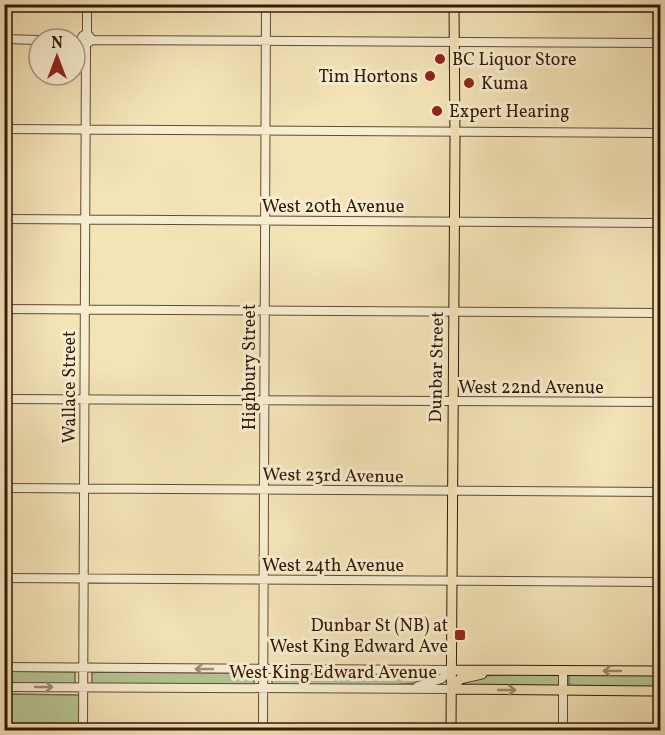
<svg xmlns="http://www.w3.org/2000/svg" width="665" height="735" font-family="Vollkorn,serif">
<style>
.green{fill:#b5c593;stroke:#746e4d;stroke-width:1.5}
.lines{fill:none;stroke-linecap:round;stroke-linejoin:round}
.minor-casing{stroke:#644b33;stroke-width:10}
.major-casing{stroke:#341807;stroke-width:11}
.minor{stroke:#f7edd0;stroke-width:8}
.major{stroke:#f3e3b7;stroke-width:9}
.oneway{stroke:#9f8d76}
.oneway2{stroke:#9d8868}
.poi-dot{fill:#8f2418;stroke:#f7edd0;stroke-width:2}
.labels{text-anchor:middle;stroke-width:6;stroke-linejoin:round;paint-order:stroke}
.poi-label{font-size:18px;fill:#341807;stroke:#f7edd0;text-anchor:start}
.street-label{font-size:18px;fill:#341807;stroke:#f7edd0}
</style>
<rect width="100%" height="100%" fill="#f3e3b7"/>
<filter id="stains"><feTurbulence type="fractalNoise" baseFrequency=".00333" numOctaves="4"/><feColorMatrix values="0 0 0 0 .2 0 0 0 0 .09 0 0 0 0 .02 0 0 0 .5 -.17"/></filter>
<radialGradient id="worn" r=".72"><stop offset=".6" stop-color="#630" stop-opacity="0"/><stop offset="1" stop-color="#630" stop-opacity=".3"/></radialGradient>
<path class="green" d="M 5,671 L 75,672 L 75,684 L 5,684 Z
M 92,672 L 254,673 L 254,686 L 92,685 Z
M 272,672 L 433,674 L 438,677 L 418,683 L 390,685 L 272,685 Z
M 536,673 L 558,674 L 560,675 L 560,686 L 557,687 L 472,686 L 462,683 L 479,676 Z
M 569,675 L 660,675 L 660,688 L 569,686 Z
M 5,694 L 80,695 L 79,730 L 5,730 Z"/>
<g class="lines">
<defs>
<path id="minor" d="M 87,4 L 87,35
M81.5 39a4.5 4.5 0 1 1 9 0a4.5 4.5 0 1 1-9 0Z
M 4,39 L 39,40
M 90,40 L 660,43
M 4,129 L 660,133
M 4,219 L 660,223
M 4,309 L 660,313
M 4,399 L 660,402
M 4,488 L 660,492
M 4,578 L 660,582
M 4,667 L 451,670
M 418,686 L 441,679 L 451,670
M 4,687 L 451,689
M 83,730 L 86,44
M 263,730 L 266,4
M 563,730 L 563,671"/>
<path id="major" d="M 451,670 L 660,671
M 451,689 L 651,691 L 660,690
M 451,689 L 460,679 L 482,674
M 451,730 L 455,139 L 454,4"/>
</defs>
<use href="#minor" class="minor-casing"/>
<use href="#major" class="major-casing"/>
<use href="#minor" class="minor"/>
<use href="#major" class="major"/>
</g>
<defs><path id="oneway-shaft" d="M-6 0H5M1.5-3L5.5 0L1.5 3" fill="none" stroke-width="1.6" stroke-linecap="round" stroke-linejoin="round" transform="scale(1.5)"/></defs>
<g class="oneway">
<use href="#oneway-shaft" transform="translate(204 669) rotate(-180)"/>
<use href="#oneway-shaft" transform="translate(44 687)"/>
</g>
<g class="oneway2">
<use href="#oneway-shaft" transform="translate(612 671) rotate(-180)"/>
<use href="#oneway-shaft" transform="translate(507 690)"/>
</g>
<g class="poi-dot">
<circle cx="440" cy="59" r="6"/>
<circle cx="430" cy="76" r="6"/>
<circle cx="469" cy="83" r="6"/>
<circle cx="437" cy="111" r="6"/>
<rect x="454" y="629" width="12" height="12" rx="3"/>
</g>
<g class="labels">
<g class="poi-label">
<text x="452" y="65">BC Liquor Store</text>
<text x="418" y="82" text-anchor="end">Tim Hortons</text>
<text x="481" y="89">Kuma</text>
<text x="449" y="117">Expert Hearing</text>
<text x="448" y="631" text-anchor="end">Dunbar St (NB) at<tspan x="448" dy="21">West King Edward Ave</tspan></text>
</g>
<g class="street-label">
<text x="333" y="212">West 20th Avenue</text>
<text transform="translate(249 367) rotate(-90)" y="6">Highbury Street</text>
<text transform="translate(436 367) rotate(-89)" y="6">Dunbar Street</text>
<text transform="translate(69 387) rotate(-90)" y="6">Wallace Street</text>
<text x="531" y="393">West 22nd Avenue</text>
<text transform="translate(333 475) rotate(1)" y="6">West 23rd Avenue</text>
<text x="333" y="571">West 24th Avenue</text>
<text x="333" y="678">West King Edward Avenue</text>
</g>
</g>
<rect width="665" height="735" fill="none" stroke="#f3e3b7" stroke-width="24"/>
<rect x="6" y="6" width="653" height="723" fill="none" stroke="#341807" stroke-width="3"/>
<rect x="12" y="12" width="641" height="711" fill="none" stroke="#341807" stroke-width="1.5"/>
<g transform="translate(57 57)"><circle r="28" fill="#f7edd0" stroke="#a99880" stroke-width="1.5"/>
<path d="M0-4.5L10 22L0 15L-10 22Z" fill="#8f2418"/>
<text y="-9" font-size="16" font-weight="bold" text-anchor="middle" fill="#341807">N</text>
</g>
<rect width="100%" height="100%" filter="url(#stains)"/>
<rect width="100%" height="100%" fill="url(#worn)"/>
</svg>
